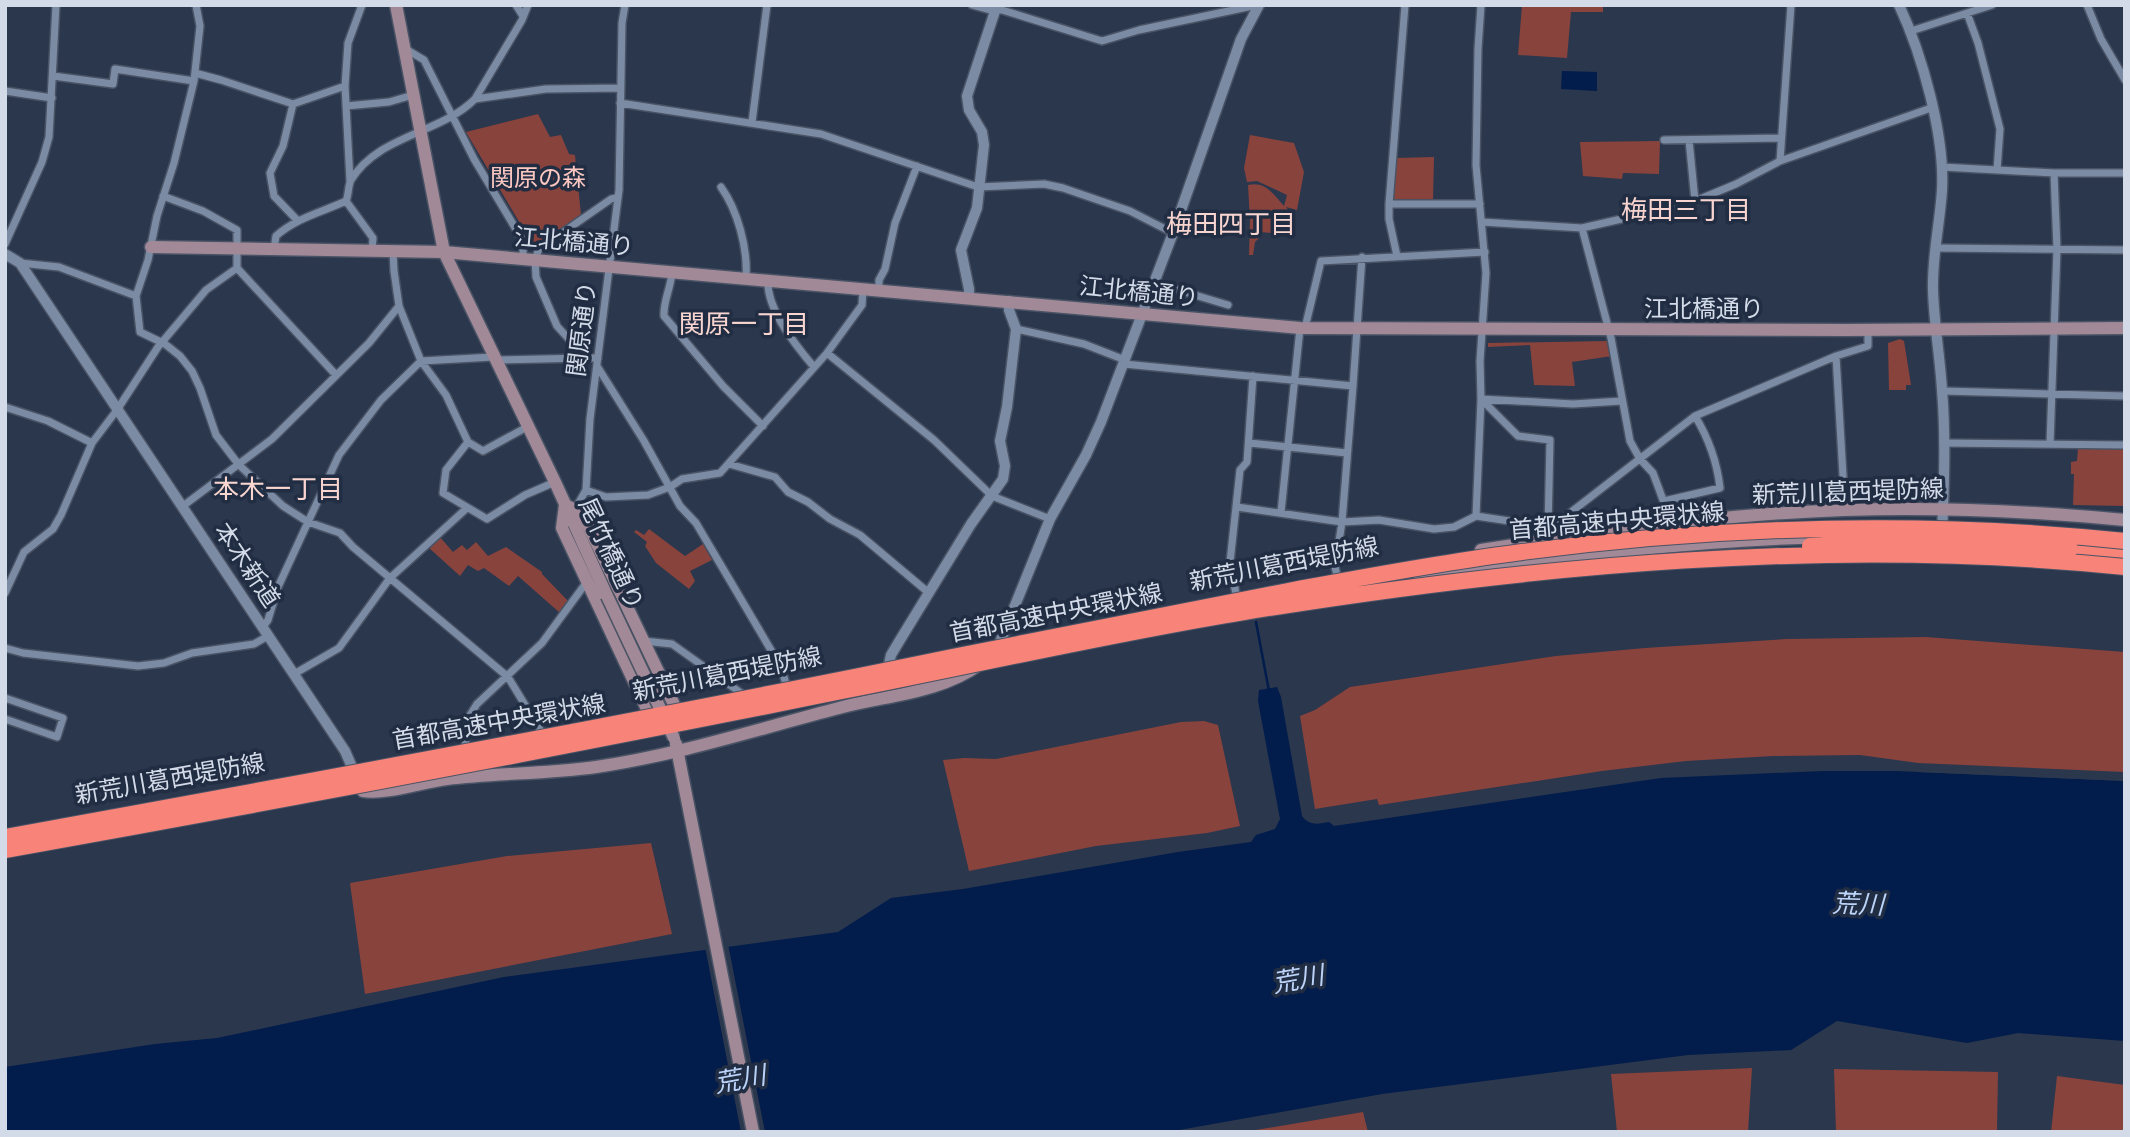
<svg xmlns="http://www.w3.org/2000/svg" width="2130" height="1137" font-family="Jost,'Noto Sans JP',sans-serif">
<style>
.green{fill:#89433d}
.water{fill:#021c4c}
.pier{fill:#2a374d}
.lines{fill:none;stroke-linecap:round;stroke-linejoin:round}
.stream{stroke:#021c4c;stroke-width:2.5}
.minor-casing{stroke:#495365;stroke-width:10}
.tertiary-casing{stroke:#495365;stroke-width:13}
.secondary-casing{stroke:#495365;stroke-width:15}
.motorway-casing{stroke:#495365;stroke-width:18}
.minor{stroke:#7c8ba4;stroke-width:7}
.tertiary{stroke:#7c8ba4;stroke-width:10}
.secondary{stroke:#a18997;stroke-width:12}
.motorway{stroke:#f88379;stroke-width:16}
.secondary-bridge-casing{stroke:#495365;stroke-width:15;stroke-linecap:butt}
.motorway-bridge-casing{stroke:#495365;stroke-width:18;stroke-linecap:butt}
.secondary-bridge{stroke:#a18997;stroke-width:12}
.motorway-bridge{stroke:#f88379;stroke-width:16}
.labels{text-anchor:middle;stroke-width:7;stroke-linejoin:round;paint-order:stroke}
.park-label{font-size:24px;fill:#fbc7c1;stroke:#212d42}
.street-label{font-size:24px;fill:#d3dbe9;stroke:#212d42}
.neighbourhood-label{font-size:26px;fill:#f8d5d0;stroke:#212d42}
.water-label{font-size:26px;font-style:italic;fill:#bcd3f9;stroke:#212d42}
</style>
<rect width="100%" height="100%" fill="#2a374d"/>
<path class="green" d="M 1522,5 L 1603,5 L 1603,12 L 1571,12 L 1567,58 L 1518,55 Z
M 538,114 L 550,137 L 561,135 L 569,154 L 575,155 L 581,215 L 534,247 L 466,132 Z
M 1250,135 L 1294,143 L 1304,172 L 1297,210 L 1286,207 L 1290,213 L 1287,221 L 1272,233 L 1259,232 L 1258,239 L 1255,242 L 1253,255 L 1249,255 L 1250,220 L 1248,185 C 1266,181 1274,195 1284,206 L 1287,195 L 1257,181 L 1247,182 L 1244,168 Z
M 1660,141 L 1659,174 L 1623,173 L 1622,179 L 1583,176 L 1580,142 Z
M 1434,157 L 1433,201 L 1393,201 L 1395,158 Z
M 1900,339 L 1904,341 L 1911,385 L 1906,385 L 1906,390 L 1889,390 L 1888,343 Z
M 1608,341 L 1612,356 L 1572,362 L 1575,386 L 1534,385 L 1530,345 L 1488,347 L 1488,343 Z
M 2078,448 L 2125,448 L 2125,506 L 2073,505 L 2074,474 L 2071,474 L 2071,462 L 2077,461 Z
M 649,529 L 685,556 L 703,544 L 712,560 L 690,571 L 695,581 L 689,589 L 656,563 L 645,546 L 647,542 L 634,532 L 636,530 L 644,535 Z
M 439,536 L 453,552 L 462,545 L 467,550 L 476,542 L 488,556 L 506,547 L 542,572 L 542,574 L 568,601 L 560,613 L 518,576 L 509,586 L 484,568 L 478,571 L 468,565 L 460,576 L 428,547 Z
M 1926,637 L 2125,652 L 2125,772 L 1918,763 L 1860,755 L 1773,756 L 1686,761 L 1602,771 L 1379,805 L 1377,799 L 1315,809 L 1300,716 L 1315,710 L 1350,687 L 1556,656 L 1645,648 L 1787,639 Z
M 1204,721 L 1218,725 L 1240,826 L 1207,833 L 1096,846 L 969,871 L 943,760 L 964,758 L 996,759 L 1181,722 Z
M 651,843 L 672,934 L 365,994 L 350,883 L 507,856 Z
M 1752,1068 L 1748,1132 L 1617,1132 L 1611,1074 Z
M 1834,1069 L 1998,1072 L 1997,1132 L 1836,1132 Z
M 2057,1076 L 2125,1085 L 2125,1132 L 2051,1132 Z
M 1363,1112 L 1368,1132 L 1244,1132 Z"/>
<path class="water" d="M 1562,71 L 1597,72 L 1597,91 L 1561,89 Z
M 1277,687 L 1281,697 L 1302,816 C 1309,826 1319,824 1329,822 L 1334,826 L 1661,778 L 1823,771 L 1896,771 L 2125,781 L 2125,1041 L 2018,1033 L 1967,1043 L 1837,1021 L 1791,1050 L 1688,1055 L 1382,1094 L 1168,1132 L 5,1132 L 5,1067 L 155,1044 L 217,1038 L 504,977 L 838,932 L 891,898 L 963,889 L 1178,852 L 1251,842 L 1256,835 L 1275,829 L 1280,819 L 1258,701 L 1259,690 Z"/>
<path class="pier" d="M 1917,768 L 2125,778 L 2125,781 L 1917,772 Z
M 728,944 L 765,1132 L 741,1132 L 705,947 Z"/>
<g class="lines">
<path class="stream" d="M 1256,622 L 1269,691"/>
<defs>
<path id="minor" d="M 196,5 L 200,26 L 194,81 L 174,163 L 157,216 L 148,260 L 136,296 L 140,332 L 165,344 L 180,356 L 192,371 L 200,388 L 216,435 L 239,465 L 283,506 L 308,522 L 340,533 L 353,547 L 508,677 L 541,731
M 516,5 L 523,16
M 972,5 L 990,10 L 1002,10 L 1102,41 L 1139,30 L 1257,5
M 1481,5 L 1478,49 L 1476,165 L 1486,273 L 1480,361 L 1481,399 L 1518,436 L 1550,440 L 1548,530
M 2087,5 L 2101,39 L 2125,80
M 1967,13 L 1978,43 L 2000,129 L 1997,170
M 1911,31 L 1992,5
M 404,48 L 424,60 L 474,159 L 523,241 L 523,258
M 195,73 L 221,80 L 293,104 L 345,86
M 53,76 L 113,84 L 115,69 L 194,81
M 5,91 L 52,98
M 475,99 L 546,89 L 621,88
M 620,103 L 821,134 L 978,187 L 1044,184 L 1063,188 L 1130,211 L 1173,233
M 293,104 L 283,146 L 270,173 L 274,196 L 298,221
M 346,106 L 389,102 L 413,95
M 752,122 L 767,5
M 1664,140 L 1781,138
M 1689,140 L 1695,201
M 1780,161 L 1791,5
M 1942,167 L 2054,173 L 2125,173
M 350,181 L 345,86 L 348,43 L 362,5
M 721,187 C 738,211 748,249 746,278
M 346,201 L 373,238 L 372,250
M 1389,204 L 1480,204
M 1482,222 L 1582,228 L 1661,210 L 1695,201 L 1736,184 L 1780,161 L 1931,108
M 1582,228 L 1611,338 L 1630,441 L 1640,459 L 1653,473 L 1672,524
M 5,244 L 42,162 L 49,137 L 56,5
M 1936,248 L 2125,250
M 274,249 L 276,236 C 296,218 322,212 346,201 C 349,194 348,185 351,180 C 378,135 440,134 475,99 L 522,20 L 528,5
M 393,251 L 394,271 L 399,306 L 421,361 L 446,395 L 468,442 L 483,451 L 527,427
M 1397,256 L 1389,219 L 1389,204 L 1405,5
M 20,263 L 59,267 L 136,296
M 237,268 L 336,375
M 672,272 C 671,288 663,301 664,316 L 723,386 L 763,426
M 768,280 C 766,309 796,346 814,367
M 1155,283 L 1228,305
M 879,289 L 879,280 L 885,269 L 895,223 L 917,166
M 1305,328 L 1321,261 L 1485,252
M 1016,329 L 1084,344 L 1125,360
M 827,353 L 934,440 L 992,496 L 1050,519
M 1836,356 L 1845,510
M 598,358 L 586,358 L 557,326 L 536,277 L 535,259 L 539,249 L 611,199 L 618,197
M 496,360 L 586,358
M 1124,364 L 1353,386 L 1362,257
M 597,366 L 644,441 L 680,506 L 696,523 L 781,667 L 786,684
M 1943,391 L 2125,396
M 5,407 L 48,421 L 92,443
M 468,442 L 446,470 L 443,493 L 487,519 L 525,495 L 555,482
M 1249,443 L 1347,453
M 1943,443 L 2125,445
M 2050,444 L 2057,249 L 2054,173
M 729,464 L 775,477 L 788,492 L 808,502 L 830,519 L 860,535 L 929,593
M 586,490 L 590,419 L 619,190 L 622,23 L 625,5
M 1664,501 L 1720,488 C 1717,461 1709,439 1695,416
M 183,506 L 272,439 L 369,343 L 399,306
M 1237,507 L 1342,522 L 1379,520 L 1434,529 L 1454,527 L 1476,516 L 1536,525 L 1548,530 L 1695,416 L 1836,356 L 1868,346 L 1868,330
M 574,511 L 586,490 L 606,497 L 648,495 L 670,487 L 682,479 L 720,473 L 827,353 L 862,305 L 863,289
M 1281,512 L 1300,328
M 1476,516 L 1481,399 L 1573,404 L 1622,401
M 1337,575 L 1335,567 L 1342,522 L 1353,386
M 5,593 L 24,552 L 53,529 L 61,515 L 92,443 L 117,410 L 158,347 L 206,290 L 237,268 L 237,230 L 203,211 L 163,196
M 1236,594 L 1230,562 L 1240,470 L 1247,462 L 1253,376
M 263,627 L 268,620 L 278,587 L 339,455 L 381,400 L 421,361 L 493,357
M 644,641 L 672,644 L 741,693
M 5,648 L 23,653 L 138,666 L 164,663 L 192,653 L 254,644 L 268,636
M 294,674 L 339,648 L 390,578 L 467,508
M 5,698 L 63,718 L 57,737 L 5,719
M 466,746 L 464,731 L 467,720 L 477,704 L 542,643 L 586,583"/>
<path id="tertiary" d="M 1899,5 C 1922,54 1945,136 1942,190 C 1940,223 1932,256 1933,290 C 1934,324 1940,357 1942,390 C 1946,437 1944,487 1942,534
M 5,254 L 20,263 L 345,751 L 352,767
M 969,297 L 969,289 L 961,250 L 977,208 L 984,145 L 982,132 L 969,110 L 967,96 L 997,5
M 1001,640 L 1050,519 L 1086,455 L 1101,422 L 1173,233 L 1241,39 L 1259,5
M 889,664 L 891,655 L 900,640 L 971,524 L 1003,479 L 1005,466 L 1000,441 L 1007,407 L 1016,329 L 1009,310 L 1009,301"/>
<path id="secondary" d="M 396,5 L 444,252 L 555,482 L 607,596
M 151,247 L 444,252 L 1300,328 L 1845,330 L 2125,328
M 1481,550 C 1601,531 1723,514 1844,510 C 1938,507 2031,511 2125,520
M 1420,579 C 1558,557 1696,539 1836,537
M 653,722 L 562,528 L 565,505 L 582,513 L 680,717
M 676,744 L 753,1132
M 355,781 L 363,791 C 386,795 422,782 447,779 C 496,773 546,774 596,767 C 678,755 758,729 839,708 C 887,695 938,694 980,664"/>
<path id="motorway" d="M 2070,549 L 2125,553"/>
</defs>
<use href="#minor" class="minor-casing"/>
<use href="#tertiary" class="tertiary-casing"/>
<use href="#secondary" class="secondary-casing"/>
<use href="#motorway" class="motorway-casing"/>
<use href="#minor" class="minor"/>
<use href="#tertiary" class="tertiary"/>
<use href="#secondary" class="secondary"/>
<use href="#motorway" class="motorway"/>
<defs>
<path id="secondary-bridge" d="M 607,596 L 674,738"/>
<path id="motorway-bridge" d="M 1810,546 C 1896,539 1983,544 2070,549
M 5,837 C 292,785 579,732 864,675 C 1005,646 1146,618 1288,591 C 1365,577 1443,562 1522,552 C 1721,526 1925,520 2125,541
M 5,850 C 285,800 564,747 842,691 C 976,665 1109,634 1244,612 C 1533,565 1832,537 2125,567"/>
</defs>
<use href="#secondary-bridge" class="secondary-bridge-casing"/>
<use href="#motorway-bridge" class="motorway-bridge-casing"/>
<use href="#secondary-bridge" class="secondary-bridge"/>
<use href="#motorway-bridge" class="motorway-bridge"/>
</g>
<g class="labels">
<g class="park-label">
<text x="538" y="186">関原の森</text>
</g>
<g class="street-label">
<text transform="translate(574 242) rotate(5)" y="8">江北橋通り</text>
<text transform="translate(1139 292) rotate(6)" y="8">江北橋通り</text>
<text x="1704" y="317">江北橋通り</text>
<text transform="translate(582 329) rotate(-83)" y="8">関原通り</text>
<text transform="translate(1848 492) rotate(-2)" y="8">新荒川葛西堤防線</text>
<text transform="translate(1617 521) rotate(-5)" y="8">首都高速中央環状線</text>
<text transform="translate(611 554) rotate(65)" y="8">尾竹橋通り</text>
<text transform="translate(1284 564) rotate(-11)" y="8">新荒川葛西堤防線</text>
<text transform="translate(247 565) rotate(56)" y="8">本木新道</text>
<text transform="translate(1056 613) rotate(-11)" y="8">首都高速中央環状線</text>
<text transform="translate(727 674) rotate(-11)" y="8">新荒川葛西堤防線</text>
<text transform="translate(499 722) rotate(-10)" y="8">首都高速中央環状線</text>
<text transform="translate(170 779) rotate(-10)" y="8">新荒川葛西堤防線</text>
</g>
<g class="neighbourhood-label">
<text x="1686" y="219">梅田三丁目</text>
<text x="1231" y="233">梅田四丁目</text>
<text x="744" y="333">関原一丁目</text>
<text x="278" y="498">本木一丁目</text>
</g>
<g class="water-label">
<text transform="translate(1858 904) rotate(2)" y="9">荒川</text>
<text transform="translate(1298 979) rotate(-10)" y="9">荒川</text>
<text transform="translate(740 1079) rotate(-10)" y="9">荒川</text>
</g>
</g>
<rect width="2130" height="1137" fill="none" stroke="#d3dbe9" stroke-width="14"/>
</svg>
